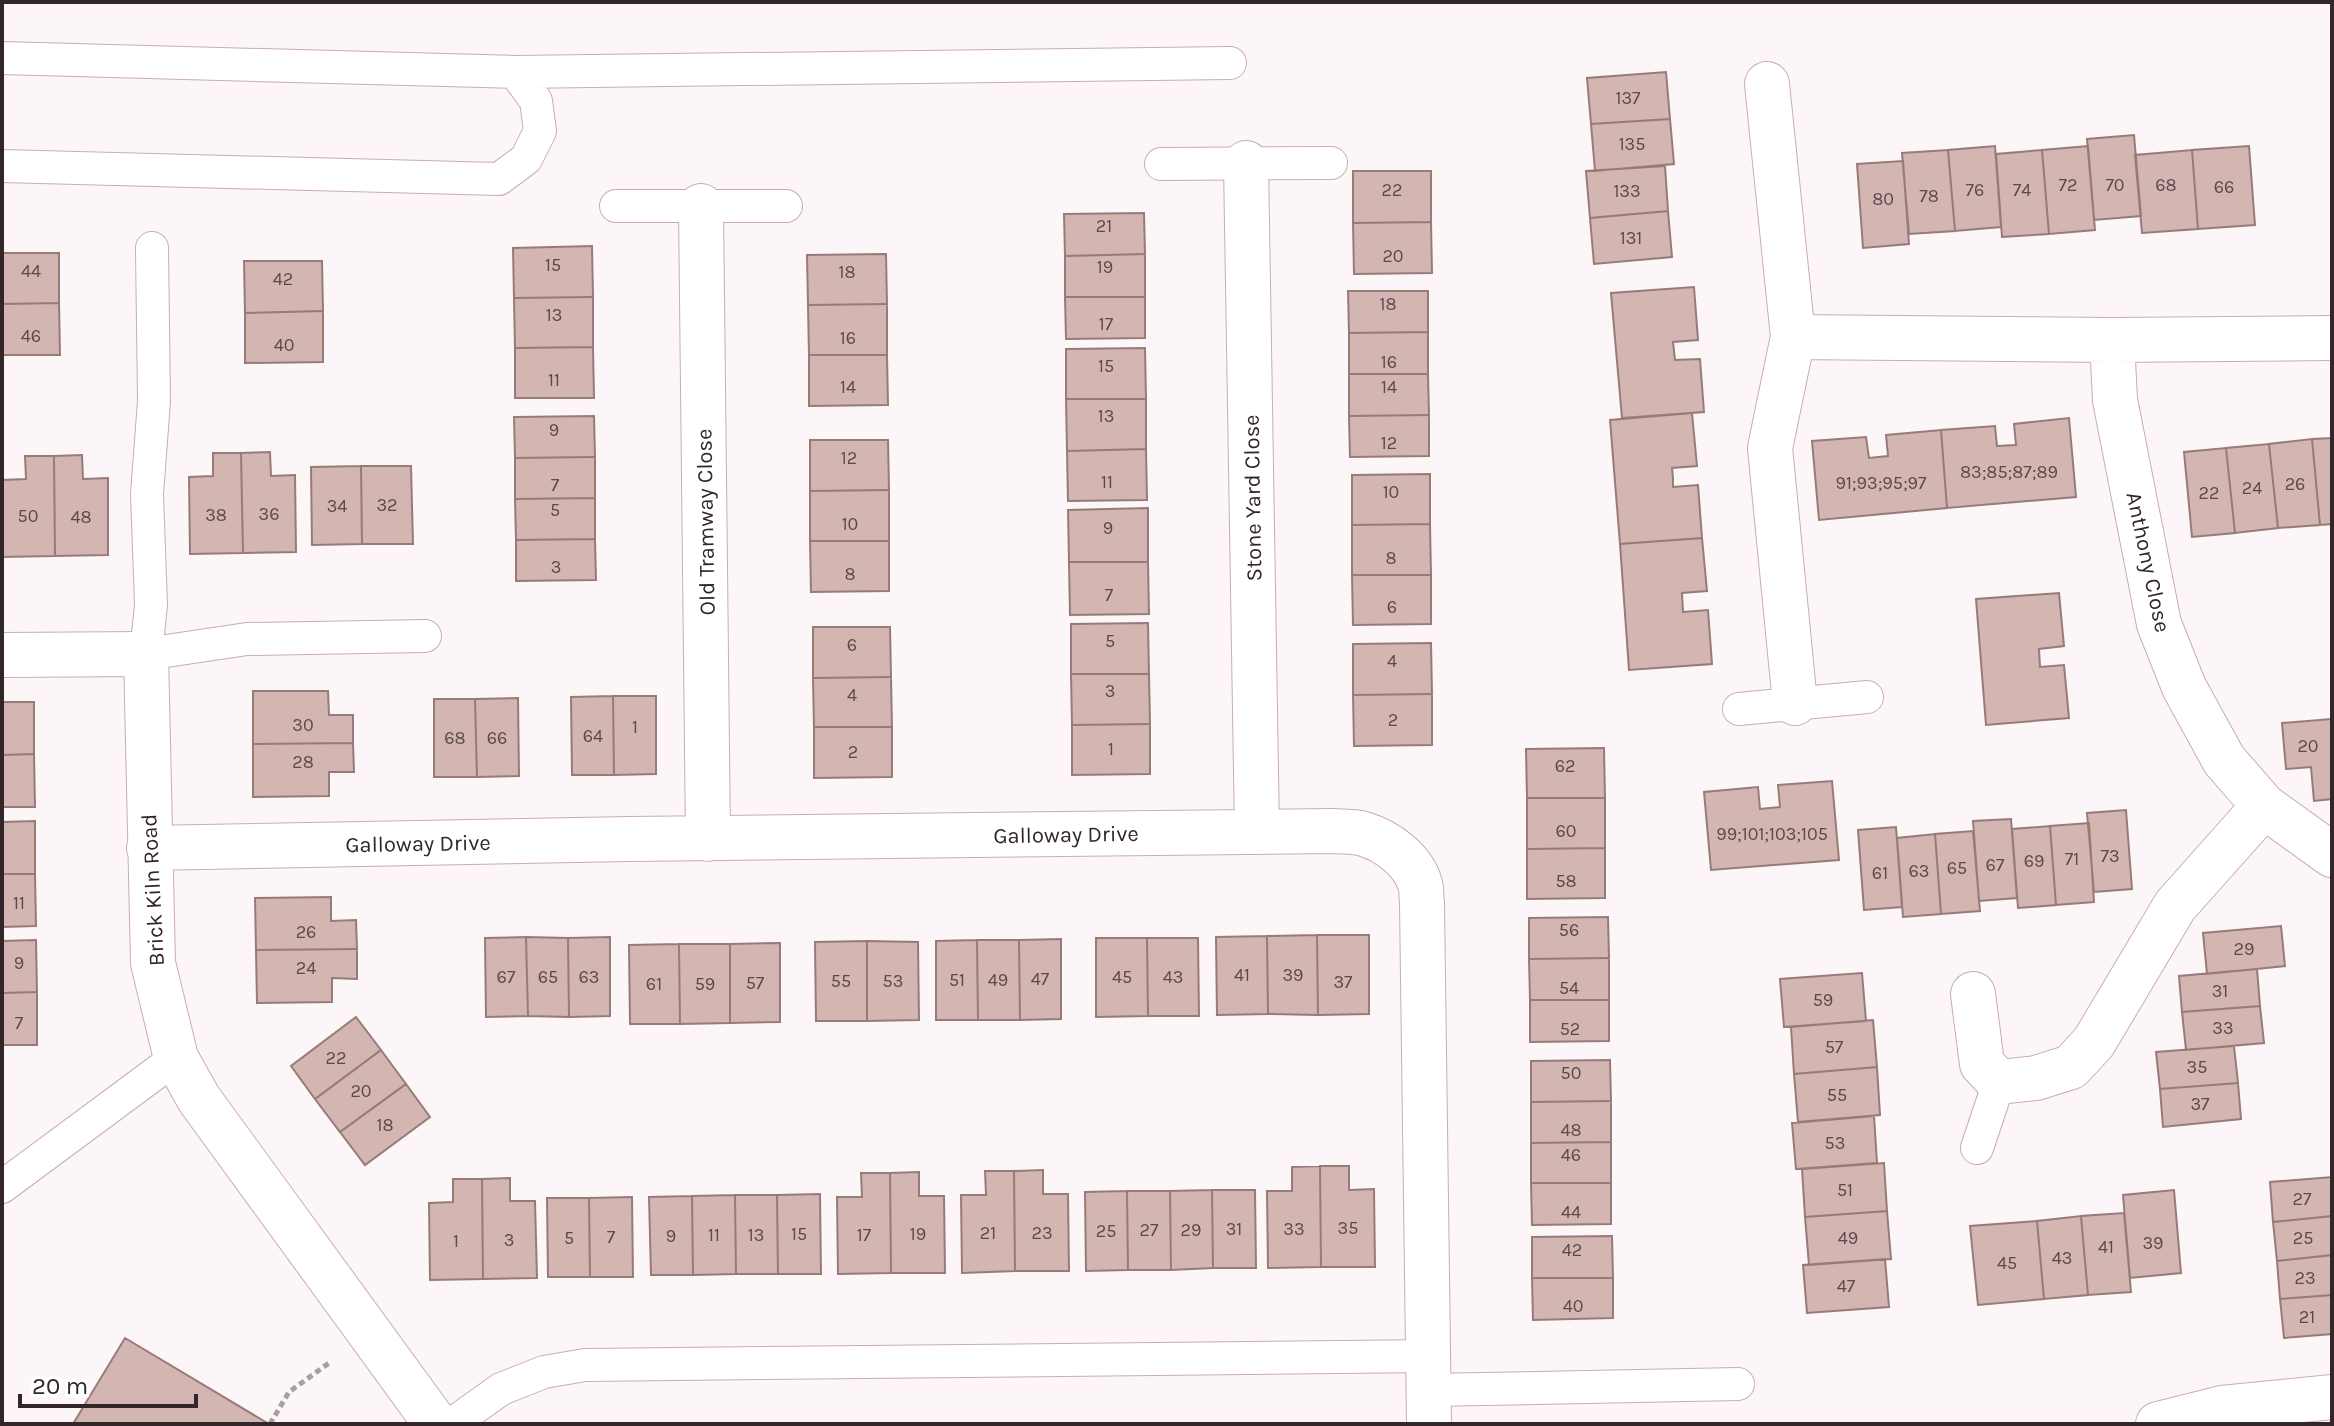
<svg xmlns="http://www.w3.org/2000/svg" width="2334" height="1426" font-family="Karla,sans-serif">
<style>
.building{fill:#d3b5b2;stroke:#977b78;stroke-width:2}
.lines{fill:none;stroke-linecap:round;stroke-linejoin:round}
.lane-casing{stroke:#caacb2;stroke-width:34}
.street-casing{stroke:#caacb2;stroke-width:46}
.path{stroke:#a89fa1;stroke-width:5;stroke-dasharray:6 4;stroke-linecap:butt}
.lane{stroke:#fff;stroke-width:32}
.street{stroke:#fff;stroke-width:44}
.labels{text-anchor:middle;stroke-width:6;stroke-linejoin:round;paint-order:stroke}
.number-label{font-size:18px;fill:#5a4a4b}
.street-label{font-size:22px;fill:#322629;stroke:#fff}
</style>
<rect width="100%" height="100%" fill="#fdf6f8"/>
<path class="building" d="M 1666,72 L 1670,119 L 1591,124 L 1587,78 Z
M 1670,119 L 1674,164 L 1595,171 L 1591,124 Z
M 2134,135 L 2141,216 L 2094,220 L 2087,139 Z
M 1995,146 L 2001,227 L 1955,231 L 1948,150 Z
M 2088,146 L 2095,230 L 2049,234 L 2042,150 Z
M 2249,146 L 2255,225 L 2198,229 L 2192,150 Z
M 1948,150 L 1955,231 L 1909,234 L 1902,153 Z
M 2042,150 L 2049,234 L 2002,237 L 1996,154 Z
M 2192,150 L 2198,229 L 2142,233 L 2135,155 Z
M 1903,161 L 1909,244 L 1863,248 L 1857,164 Z
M 1665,166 L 1668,211 L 1590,218 L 1586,171 Z
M 1353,171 L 1431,171 L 1431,222 L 1353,223 Z
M 1668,211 L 1672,257 L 1594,264 L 1590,218 Z
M 1144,213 L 1145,254 L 1065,256 L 1064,214 Z
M 1431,222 L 1432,273 L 1354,274 L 1353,223 Z
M 592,246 L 593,297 L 514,298 L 513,248 Z
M 2,253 L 59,253 L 59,303 L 2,304 Z
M 886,254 L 887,304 L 808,305 L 807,255 Z
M 1145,254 L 1145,297 L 1065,297 L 1065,256 Z
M 244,261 L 322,261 L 323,311 L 245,313 Z
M 1694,287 L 1698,340 L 1673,342 L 1675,360 L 1700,359 L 1704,412 L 1622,418 L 1611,293 Z
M 1348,291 L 1428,291 L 1428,332 L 1349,333 Z
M 593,297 L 593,347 L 515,348 L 514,298 Z
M 1065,297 L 1145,297 L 1145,338 L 1066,339 Z
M 59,303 L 60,355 L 2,355 L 2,304 Z
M 887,304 L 887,355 L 809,355 L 808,305 Z
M 323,311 L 323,362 L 245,363 L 245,313 Z
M 1428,332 L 1428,374 L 1349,374 L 1349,333 Z
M 593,347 L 594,398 L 515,398 L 515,348 Z
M 1145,348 L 1146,399 L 1066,399 L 1066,349 Z
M 809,355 L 887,355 L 888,405 L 809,406 Z
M 1349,374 L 1428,374 L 1429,415 L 1349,416 Z
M 1066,399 L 1146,399 L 1146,449 L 1067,451 Z
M 1692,413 L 1697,466 L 1672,468 L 1673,478 L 1673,487 L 1698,485 L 1702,538 L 1620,544 L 1610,420 Z
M 1429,415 L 1429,456 L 1350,457 L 1349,416 Z
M 594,416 L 595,457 L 515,458 L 514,417 Z
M 2069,418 L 2076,497 L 1947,508 L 1941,430 L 1995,426 L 1997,446 L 2016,445 L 2014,424 Z
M 1941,430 L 1947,508 L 1819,520 L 1812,441 L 1866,437 L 1869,458 L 1888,456 L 1886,435 Z
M 2332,438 L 2332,524 L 2320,525 L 2312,439 Z
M 2312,439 L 2320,525 L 2278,528 L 2269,444 Z
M 810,440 L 888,440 L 889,490 L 810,491 Z
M 2269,444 L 2278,528 L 2235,533 L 2226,448 Z
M 2226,448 L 2235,533 L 2192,537 L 2184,452 Z
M 1146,449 L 1147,500 L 1068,501 L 1067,451 Z
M 270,452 L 271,476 L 295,475 L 296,552 L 243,553 L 241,453 Z
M 213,453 L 241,453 L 243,553 L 190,554 L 189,477 L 213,476 Z
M 82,455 L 83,479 L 108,478 L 108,555 L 55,556 L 54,456 Z
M 25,456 L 54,456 L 55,556 L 2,557 L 2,480 L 26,479 Z
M 595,457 L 595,498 L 515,499 L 515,458 Z
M 361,466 L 362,544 L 312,545 L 311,467 Z
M 361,466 L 411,466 L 413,544 L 362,544 Z
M 1430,474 L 1430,524 L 1352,525 L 1352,475 Z
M 889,490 L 889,541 L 810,541 L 810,491 Z
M 595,498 L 595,539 L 516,540 L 515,499 Z
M 1148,508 L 1148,562 L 1069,562 L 1068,510 Z
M 1430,524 L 1431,575 L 1352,575 L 1352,525 Z
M 1702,538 L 1707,591 L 1682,593 L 1683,612 L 1708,610 L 1712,664 L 1629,670 L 1620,544 Z
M 595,539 L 596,580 L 516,581 L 516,540 Z
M 810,541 L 889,541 L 889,591 L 811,592 Z
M 1069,562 L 1148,562 L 1149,614 L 1070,615 Z
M 1352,575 L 1431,575 L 1431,624 L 1353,625 Z
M 2059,593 L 2064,646 L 2039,649 L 2040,667 L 2064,665 L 2069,718 L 1986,725 L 1976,599 Z
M 1148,623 L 1149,674 L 1071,674 L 1071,624 Z
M 813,627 L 890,627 L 891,677 L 813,678 Z
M 1431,643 L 1432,694 L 1353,695 L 1353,644 Z
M 1071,674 L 1149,674 L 1150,724 L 1072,725 Z
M 891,677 L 892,727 L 814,727 L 813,678 Z
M 253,691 L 328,691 L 329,715 L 353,715 L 353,743 L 253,744 Z
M 1432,694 L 1432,745 L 1354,746 L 1353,695 Z
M 613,696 L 614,775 L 572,775 L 571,697 Z
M 613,696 L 656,696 L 656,774 L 614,775 Z
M 518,698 L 519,776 L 477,777 L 475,699 Z
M 434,699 L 475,699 L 477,777 L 434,777 Z
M 2,702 L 34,702 L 34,754 L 2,755 Z
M 2331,719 L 2332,799 L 2314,801 L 2311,767 L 2286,769 L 2282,723 Z
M 1150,724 L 1150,774 L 1072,775 L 1072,725 Z
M 814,727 L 892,727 L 892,777 L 814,778 Z
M 353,743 L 354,772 L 329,772 L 329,796 L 253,797 L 253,744 Z
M 1604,748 L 1605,798 L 1527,798 L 1526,749 Z
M 34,754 L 35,807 L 2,807 L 2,755 Z
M 1832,781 L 1839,860 L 1711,870 L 1704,792 L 1758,787 L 1760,809 L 1780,807 L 1778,785 Z
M 1527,798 L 1605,798 L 1605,848 L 1527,849 Z
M 2126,810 L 2132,889 L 2094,892 L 2087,813 Z
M 2011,819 L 2017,898 L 1979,901 L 1973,821 Z
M 35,821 L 35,874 L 2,874 L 2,822 Z
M 2089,823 L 2094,902 L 2056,905 L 2050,826 Z
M 2050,826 L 2056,905 L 2018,908 L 2012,829 Z
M 1896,827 L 1902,907 L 1864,910 L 1858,830 Z
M 1973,831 L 1980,911 L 1941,914 L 1935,834 Z
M 1935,834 L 1941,914 L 1903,917 L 1897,838 Z
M 1605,848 L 1605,898 L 1527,899 L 1527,849 Z
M 2,874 L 35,874 L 36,926 L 2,927 Z
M 331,897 L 331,921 L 356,920 L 357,949 L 256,950 L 255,898 Z
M 1608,917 L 1609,958 L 1529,959 L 1529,918 Z
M 2281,926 L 2285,966 L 2207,974 L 2203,933 Z
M 1317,935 L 1318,1015 L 1268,1014 L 1267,936 Z
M 1317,935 L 1369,935 L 1369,1014 L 1318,1015 Z
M 1267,936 L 1268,1014 L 1217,1015 L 1216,937 Z
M 526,937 L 528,1016 L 486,1017 L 485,938 Z
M 526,937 L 568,938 L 569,1017 L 528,1016 Z
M 610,937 L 610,1016 L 569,1017 L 568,938 Z
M 1096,938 L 1147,938 L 1148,1016 L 1096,1017 Z
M 1147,938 L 1198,938 L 1199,1016 L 1148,1016 Z
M 1061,939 L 1061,1019 L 1020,1020 L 1019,940 Z
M 36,940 L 37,992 L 2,993 L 2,941 Z
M 977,940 L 978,1020 L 936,1020 L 936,941 Z
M 977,940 L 1019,940 L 1020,1020 L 978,1020 Z
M 867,941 L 867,1021 L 816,1021 L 815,942 Z
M 867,941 L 918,942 L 919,1020 L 867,1021 Z
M 780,943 L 780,1022 L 730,1023 L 730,944 Z
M 679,944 L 680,1024 L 630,1024 L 629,945 Z
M 679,944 L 730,944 L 730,1023 L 680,1024 Z
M 357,949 L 357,979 L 332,978 L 332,1002 L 257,1003 L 256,950 Z
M 1609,958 L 1609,1000 L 1530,1000 L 1529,959 Z
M 2257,969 L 2260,1006 L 2182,1012 L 2179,976 Z
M 1862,973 L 1866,1021 L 1784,1027 L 1780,979 Z
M 37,992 L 37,1045 L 2,1045 L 2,993 Z
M 1530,1000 L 1609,1000 L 1609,1041 L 1530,1042 Z
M 2260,1006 L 2264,1043 L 2186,1050 L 2182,1012 Z
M 356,1017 L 381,1050 L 315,1099 L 291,1066 Z
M 1873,1020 L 1877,1067 L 1794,1074 L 1791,1027 Z
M 2234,1046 L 2238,1083 L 2160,1089 L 2156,1052 Z
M 381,1050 L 406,1084 L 340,1132 L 315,1099 Z
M 1610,1060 L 1611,1101 L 1531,1102 L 1531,1061 Z
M 1877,1067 L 1880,1115 L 1798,1122 L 1794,1074 Z
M 2238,1083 L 2241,1119 L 2163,1127 L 2160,1089 Z
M 406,1084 L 430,1117 L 365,1165 L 340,1132 Z
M 1611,1101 L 1611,1142 L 1531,1143 L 1531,1102 Z
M 1874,1116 L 1877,1163 L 1796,1169 L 1792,1123 Z
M 1611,1142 L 1611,1183 L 1531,1183 L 1531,1143 Z
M 1884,1163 L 1887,1211 L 1805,1217 L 1802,1169 Z
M 1320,1166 L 1321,1267 L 1268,1268 L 1267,1191 L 1292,1191 L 1292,1167 Z
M 1320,1166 L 1349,1166 L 1349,1190 L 1374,1189 L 1375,1267 L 1321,1267 Z
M 1043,1170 L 1043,1194 L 1068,1194 L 1069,1271 L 1015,1271 L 1014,1171 Z
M 985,1171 L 1014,1171 L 1015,1271 L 962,1273 L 961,1195 L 986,1195 Z
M 919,1172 L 919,1196 L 944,1196 L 945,1273 L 891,1273 L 890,1173 Z
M 861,1173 L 890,1173 L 891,1273 L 838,1274 L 837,1197 L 862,1197 Z
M 2332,1177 L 2332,1216 L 2273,1222 L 2270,1182 Z
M 510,1178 L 510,1201 L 535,1201 L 537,1278 L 483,1279 L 482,1179 Z
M 453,1179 L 482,1179 L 483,1279 L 430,1280 L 429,1203 L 453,1202 Z
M 1531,1183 L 1611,1183 L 1611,1224 L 1532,1225 Z
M 1212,1190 L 1213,1268 L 1171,1270 L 1170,1191 Z
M 1212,1190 L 1255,1190 L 1256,1268 L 1213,1268 Z
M 2174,1190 L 2181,1273 L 2130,1278 L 2123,1195 Z
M 1127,1191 L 1128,1270 L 1086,1271 L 1085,1192 Z
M 1127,1191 L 1170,1191 L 1171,1270 L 1128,1270 Z
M 820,1194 L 821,1274 L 778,1274 L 777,1195 Z
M 735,1195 L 736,1274 L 693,1275 L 692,1196 Z
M 735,1195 L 777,1195 L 778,1274 L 736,1274 Z
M 692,1196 L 693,1275 L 651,1275 L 649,1197 Z
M 632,1197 L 633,1277 L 590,1277 L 589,1198 Z
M 547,1198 L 589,1198 L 590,1277 L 548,1277 Z
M 1887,1211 L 1891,1259 L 1809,1265 L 1805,1217 Z
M 2124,1213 L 2131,1292 L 2088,1295 L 2081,1216 Z
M 2081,1216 L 2088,1295 L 2044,1299 L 2037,1221 Z
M 2332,1216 L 2332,1255 L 2277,1261 L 2273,1222 Z
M 2037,1221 L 2044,1299 L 1978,1305 L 1970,1226 Z
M 1612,1236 L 1613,1278 L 1532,1278 L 1532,1237 Z
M 2332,1255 L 2332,1295 L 2280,1299 L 2277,1261 Z
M 1885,1259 L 1889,1307 L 1807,1313 L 1803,1265 Z
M 1532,1278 L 1613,1278 L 1613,1318 L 1533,1320 Z
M 2332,1295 L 2332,1334 L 2284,1338 L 2280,1299 Z
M 125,1338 L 269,1424 L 73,1424 Z"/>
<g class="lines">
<defs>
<path id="lane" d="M 2,58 L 515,72 L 536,101 L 540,131 L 526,159 L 499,179 L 2,166
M 515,72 L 1230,63
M 1161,164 L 1331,163
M 616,206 L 786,206
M 152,248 L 154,401 L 147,494 L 151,605 L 146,654 L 247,639 L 425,636
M 1739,709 L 1867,697
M 1977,1148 L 1999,1082
M 2,1187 L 176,1058
M 1430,1390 L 1738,1384
M 452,1424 L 501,1389 L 544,1372 L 585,1365 L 1430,1356"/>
<path id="street" d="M 1767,84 L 1793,337 L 1770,448 L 1795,703
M 1246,163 L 1257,832
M 701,206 L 708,839
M 1793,337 L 2112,340 L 2332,338
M 2112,340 L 2115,400 L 2159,624 L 2184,687 L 2224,760 L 2264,806 L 2332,855
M 2,655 L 146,654 L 153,963 L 176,1058 L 199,1099 L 436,1424
M 149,848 L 630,839 L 1332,831 C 1343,832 1354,831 1364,834 C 1387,841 1413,860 1420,884 C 1422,890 1421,897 1422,903 L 1429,1424
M 1973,994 L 1982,1064 L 1999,1082 L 2036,1078 L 2071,1067 L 2094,1042 L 2175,906 L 2264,806
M 2158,1424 L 2222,1408 L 2332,1397"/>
</defs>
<use href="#lane" class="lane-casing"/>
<use href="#street" class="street-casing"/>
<path class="path" d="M 270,1424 L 289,1392 L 329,1363"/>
<use href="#lane" class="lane"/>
<use href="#street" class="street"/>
</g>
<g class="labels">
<g class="number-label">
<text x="1628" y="104">137</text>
<text x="1632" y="150">135</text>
<text x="2068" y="191">72</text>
<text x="2115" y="191">70</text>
<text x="2166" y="191">68</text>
<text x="2224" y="193">66</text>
<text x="1392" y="196">22</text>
<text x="1975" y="196">76</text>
<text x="2022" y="196">74</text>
<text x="1627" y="197">133</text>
<text x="1929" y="202">78</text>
<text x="1883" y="205">80</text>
<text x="1104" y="232">21</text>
<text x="1631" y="244">131</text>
<text x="1393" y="262">20</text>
<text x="553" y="271">15</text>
<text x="1105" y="273">19</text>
<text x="31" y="277">44</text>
<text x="847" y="278">18</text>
<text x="283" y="285">42</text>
<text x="1388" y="310">18</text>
<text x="554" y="321">13</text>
<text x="1106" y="330">17</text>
<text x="31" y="342">46</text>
<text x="848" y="344">16</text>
<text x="284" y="351">40</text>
<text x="1389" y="368">16</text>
<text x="1106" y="372">15</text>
<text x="554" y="386">11</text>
<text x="848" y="393">14</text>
<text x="1389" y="393">14</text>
<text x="1106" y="422">13</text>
<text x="554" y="436">9</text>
<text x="1389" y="449">12</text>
<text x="849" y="464">12</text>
<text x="2009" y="478">83;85;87;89</text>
<text x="1107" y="488">11</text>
<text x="1881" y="489">91;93;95;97</text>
<text x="2295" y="490">26</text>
<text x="555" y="491">7</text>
<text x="2252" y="494">24</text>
<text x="1391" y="498">10</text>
<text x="2209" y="499">22</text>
<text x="387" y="511">32</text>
<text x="337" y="512">34</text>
<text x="555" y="516">5</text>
<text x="269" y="520">36</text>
<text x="216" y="521">38</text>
<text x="28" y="522">50</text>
<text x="81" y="523">48</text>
<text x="850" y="530">10</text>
<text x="1108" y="534">9</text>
<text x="1391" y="564">8</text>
<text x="556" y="573">3</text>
<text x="850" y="580">8</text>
<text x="1109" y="601">7</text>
<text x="1392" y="613">6</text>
<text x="1110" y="647">5</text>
<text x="852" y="651">6</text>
<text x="1392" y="667">4</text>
<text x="1110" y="697">3</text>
<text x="852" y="701">4</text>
<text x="1393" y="726">2</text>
<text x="303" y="731">30</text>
<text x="635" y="733">1</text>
<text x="593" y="742">64</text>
<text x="455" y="744">68</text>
<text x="497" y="744">66</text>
<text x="2308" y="752">20</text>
<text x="1111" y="755">1</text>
<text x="853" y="758">2</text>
<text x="303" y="768">28</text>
<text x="1565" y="772">62</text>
<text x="1566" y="837">60</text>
<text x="1772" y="840">99;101;103;105</text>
<text x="2110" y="862">73</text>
<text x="2072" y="865">71</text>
<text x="2034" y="867">69</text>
<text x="1995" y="871">67</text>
<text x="1957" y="874">65</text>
<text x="1919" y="877">63</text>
<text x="1880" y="879">61</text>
<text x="1566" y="887">58</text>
<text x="19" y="909">11</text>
<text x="1569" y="936">56</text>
<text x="306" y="938">26</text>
<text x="2244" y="955">29</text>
<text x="19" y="969">9</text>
<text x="306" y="974">24</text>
<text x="1242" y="981">41</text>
<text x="1293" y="981">39</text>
<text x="506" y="983">67</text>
<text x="548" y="983">65</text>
<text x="589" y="983">63</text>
<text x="1122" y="983">45</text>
<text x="1173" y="983">43</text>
<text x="1040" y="985">47</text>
<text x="957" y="986">51</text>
<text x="998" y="986">49</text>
<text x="841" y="987">55</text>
<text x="893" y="987">53</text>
<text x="1343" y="988">37</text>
<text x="755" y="989">57</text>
<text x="654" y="990">61</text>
<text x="705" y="990">59</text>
<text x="1569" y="994">54</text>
<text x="2220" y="997">31</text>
<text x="1823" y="1006">59</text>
<text x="19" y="1029">7</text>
<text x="2223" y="1034">33</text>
<text x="1570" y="1035">52</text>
<text x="1834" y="1053">57</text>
<text x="336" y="1064">22</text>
<text x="2197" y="1073">35</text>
<text x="1571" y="1079">50</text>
<text x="361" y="1097">20</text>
<text x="1837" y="1101">55</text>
<text x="2200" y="1110">37</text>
<text x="385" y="1131">18</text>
<text x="1571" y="1136">48</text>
<text x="1835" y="1149">53</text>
<text x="1571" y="1161">46</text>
<text x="1845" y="1196">51</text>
<text x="2302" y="1205">27</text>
<text x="1571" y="1218">44</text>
<text x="1348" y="1234">35</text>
<text x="1234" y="1235">31</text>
<text x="1294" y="1235">33</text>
<text x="1149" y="1236">27</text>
<text x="1191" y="1236">29</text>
<text x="1106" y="1237">25</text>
<text x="988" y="1239">21</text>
<text x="1042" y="1239">23</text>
<text x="799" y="1240">15</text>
<text x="918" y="1240">19</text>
<text x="714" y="1241">11</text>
<text x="756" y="1241">13</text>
<text x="864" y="1241">17</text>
<text x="671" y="1242">9</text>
<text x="611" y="1243">7</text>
<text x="569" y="1244">5</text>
<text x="1848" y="1244">49</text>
<text x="2303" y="1244">25</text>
<text x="509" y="1246">3</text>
<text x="456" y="1247">1</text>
<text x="2153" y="1249">39</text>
<text x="2106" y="1253">41</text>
<text x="1572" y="1256">42</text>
<text x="2062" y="1264">43</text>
<text x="2007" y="1269">45</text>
<text x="2305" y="1284">23</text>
<text x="1846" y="1292">47</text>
<text x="1573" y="1312">40</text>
<text x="2307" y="1323">21</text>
</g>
<g class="street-label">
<text transform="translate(1252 498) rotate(-91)" y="8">Stone Yard Close</text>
<text transform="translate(705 522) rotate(-91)" y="8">Old Tramway Close</text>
<text transform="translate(2149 562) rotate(78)" y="8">Anthony Close</text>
<text transform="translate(1066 834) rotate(-1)" y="8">Galloway Drive</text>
<text transform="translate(418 843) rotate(-1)" y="8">Galloway Drive</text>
<text transform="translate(152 890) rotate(-93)" y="8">Brick Kiln Road</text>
</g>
</g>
<rect width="2334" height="1426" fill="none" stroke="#322629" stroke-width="8"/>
<path d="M20 1394v12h176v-12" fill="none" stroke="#322629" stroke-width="4"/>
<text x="32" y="1394" font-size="24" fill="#322629" stroke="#ffffff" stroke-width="6" paint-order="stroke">20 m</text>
</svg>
